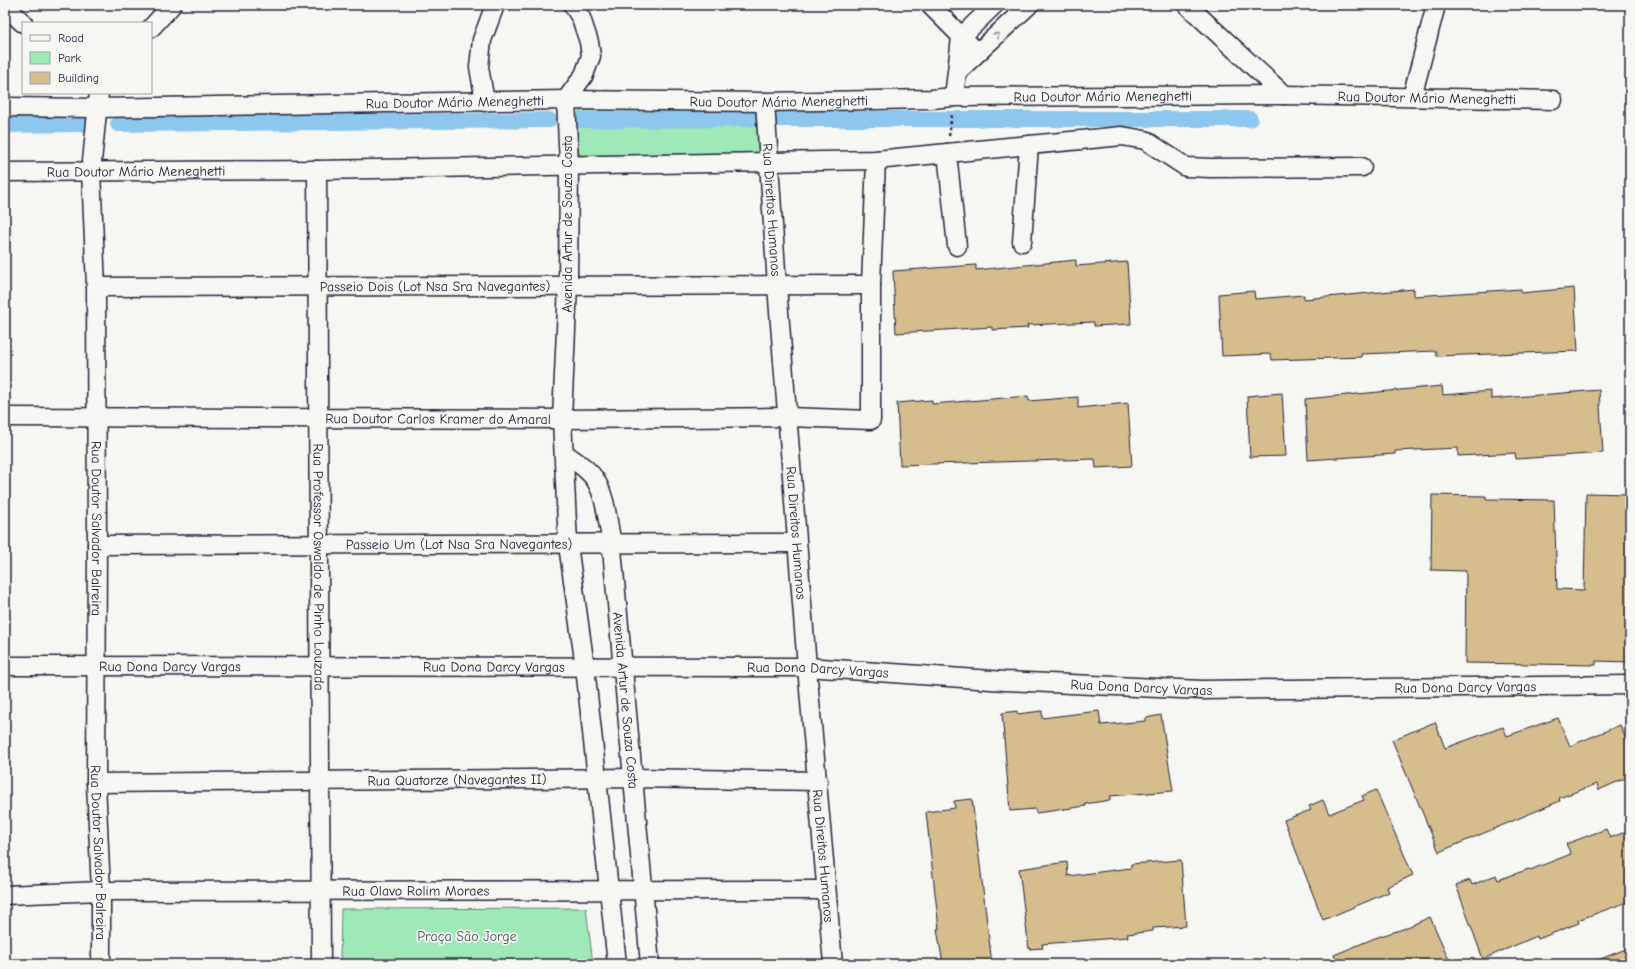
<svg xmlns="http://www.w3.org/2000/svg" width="1635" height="969" font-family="'Comic Neue',sans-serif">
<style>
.green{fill:#9fe9b9;stroke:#60867a}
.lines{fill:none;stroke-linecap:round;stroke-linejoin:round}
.canal{stroke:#8ec7ed;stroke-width:16}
.building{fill:#d6bd8d;stroke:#22223b}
.minor-casing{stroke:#22223b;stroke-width:21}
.path{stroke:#22223b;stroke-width:2.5;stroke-dasharray:3 3;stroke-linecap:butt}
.minor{stroke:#f6f6f2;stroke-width:18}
.oneway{stroke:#9797a0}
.labels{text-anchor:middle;stroke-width:3.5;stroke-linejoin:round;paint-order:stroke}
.street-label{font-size:14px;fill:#22223b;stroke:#f6f6f2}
.park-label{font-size:14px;fill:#41545a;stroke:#f6f6f2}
</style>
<rect width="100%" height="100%" fill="#f6f6f2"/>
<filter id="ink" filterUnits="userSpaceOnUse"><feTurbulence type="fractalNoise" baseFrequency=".025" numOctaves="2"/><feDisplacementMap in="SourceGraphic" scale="8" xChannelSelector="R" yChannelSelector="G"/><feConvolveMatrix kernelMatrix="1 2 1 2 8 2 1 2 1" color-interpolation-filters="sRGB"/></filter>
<g filter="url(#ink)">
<path class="green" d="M 584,108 L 757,110 L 761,152 L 758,156 L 584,158 L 578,152 C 577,139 570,114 584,108 Z
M 586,908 L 593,964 L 340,964 L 341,909 Z"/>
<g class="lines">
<path class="canal" d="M 777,119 L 1250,119
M 580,120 L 751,119
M 118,124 L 549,120
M 5,125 L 82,124"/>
</g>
<path class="building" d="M 1076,260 L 1076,266 L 1127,262 L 1131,324 L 1094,326 L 1094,322 L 1027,325 L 1028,328 L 992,330 L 992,327 L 896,333 L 893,271 L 976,265 L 976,270 Z
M 1574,288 L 1578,351 L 1436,356 L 1436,351 L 1361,354 L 1362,357 L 1272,360 L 1271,354 L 1222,356 L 1219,294 L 1254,291 L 1255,299 L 1304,295 L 1304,299 L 1414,289 L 1414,296 L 1521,289 L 1521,293 Z
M 1442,386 L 1443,395 L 1491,391 L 1491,399 L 1599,390 L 1603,453 L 1516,459 L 1515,453 L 1458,456 L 1458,448 L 1395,451 L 1395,454 L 1308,460 L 1305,399 Z
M 1282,393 L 1286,456 L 1250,457 L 1247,396 Z
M 1028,396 L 1029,401 L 1078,397 L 1078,408 L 1128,403 L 1132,466 L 1096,468 L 1095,459 L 900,465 L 897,403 L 932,400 L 932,404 Z
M 1586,493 L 1630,494 L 1630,662 L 1596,661 L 1596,665 L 1465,663 L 1466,571 L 1431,570 L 1432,495 L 1486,496 L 1486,499 L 1554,500 L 1557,589 L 1584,590 Z
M 1017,711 L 1017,714 L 1042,711 L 1042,718 L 1099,711 L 1101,725 L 1146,721 L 1146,718 L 1161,715 L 1173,791 L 1110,796 L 1110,800 L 1085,804 L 1086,806 L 1051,811 L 1036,813 L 1035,809 L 1010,811 L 1002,713 Z
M 1558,718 L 1570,746 L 1620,725 L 1630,748 L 1630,776 L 1599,790 L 1597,784 L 1559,798 L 1560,801 L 1439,852 L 1392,740 L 1435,722 L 1445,748 L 1503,727 L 1507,736 Z
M 1376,790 L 1413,875 L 1387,887 L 1389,892 L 1323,920 L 1284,820 L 1311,810 L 1309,806 L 1323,800 L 1329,814 L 1364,800 L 1362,796 Z
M 972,799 L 992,964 L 943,964 L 937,929 L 939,929 L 926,812 L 955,808 L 954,801 Z
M 1606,829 L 1610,838 L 1630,830 L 1630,901 L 1578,920 L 1579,923 L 1538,939 L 1537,936 L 1483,959 L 1456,885 L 1470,880 L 1472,885 L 1496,875 L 1498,880 L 1529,869 L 1530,870 L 1571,854 L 1566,844 Z
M 1181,860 L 1186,926 L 1153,928 L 1153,931 L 1127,934 L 1128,937 L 1042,944 L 1043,948 L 1029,949 L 1019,869 L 1067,862 L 1068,876 L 1131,868 L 1131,864 Z
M 1430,917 L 1451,964 L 1338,964 L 1334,955 L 1375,938 L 1403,929 Z
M 1626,949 L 1630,964 L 1590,964 L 1590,963 Z"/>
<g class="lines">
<defs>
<g id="minor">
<path d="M 573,5 L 581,18 L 589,42 L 591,56 L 584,75 L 566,100 L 569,165 L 568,285 L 562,419 L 568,545 L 585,667 L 617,964"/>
<path d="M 930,5 L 971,46"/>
<path d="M 1187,5 L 1284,95"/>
<path d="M 5,6 L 23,23"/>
<path d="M 151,28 L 172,5"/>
<path d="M 958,71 L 1029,5"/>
<path id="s1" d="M 99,93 L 91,171 L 96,287 L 97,545 L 96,783 L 101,891 L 101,964"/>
<path d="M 954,97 L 961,37 L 994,5"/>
<path d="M 1412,97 L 1436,5"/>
<path d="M 485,102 L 479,67 L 482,40 L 495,5"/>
<path id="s2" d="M 765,102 L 777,286 L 807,667 L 833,964"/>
<path id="s3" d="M 5,107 L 97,108 L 566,100 L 765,102 L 931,99 L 954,97 L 1284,95 L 1553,100"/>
<path d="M 947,153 L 957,246"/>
<path id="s4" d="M 317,170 L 321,964"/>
<path id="s5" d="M 5,172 L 317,170 L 876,160 L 1122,136 L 1145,140 L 1186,167 L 1211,168 L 1362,167"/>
<path d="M 1022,242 L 1029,145"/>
<path id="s6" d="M 96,287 L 871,285"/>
<path id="s7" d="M 5,417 L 562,419 L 788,417 L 871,420 L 871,285 L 876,160"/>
<path id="s8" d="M 564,453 C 575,461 589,469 596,481 C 606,498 607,519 611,538 L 650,964"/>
<path id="s9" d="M 97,545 L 797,543"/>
<path id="s10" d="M 5,666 L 807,667 L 1005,681 L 1202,690 L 1630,685"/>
<path id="s11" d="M 96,783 L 633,778 L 818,781"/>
<path id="s12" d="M 5,895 L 101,891 L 826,890"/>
</g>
</defs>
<use href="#minor" class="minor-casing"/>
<path class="path" d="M 949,136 L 952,113"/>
<use href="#minor" class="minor"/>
</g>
<defs><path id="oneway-chevron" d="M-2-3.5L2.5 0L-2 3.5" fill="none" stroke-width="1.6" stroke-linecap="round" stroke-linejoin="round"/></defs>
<use class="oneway" href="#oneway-chevron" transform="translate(997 35) rotate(-44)"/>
</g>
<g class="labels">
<g class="street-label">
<text dy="5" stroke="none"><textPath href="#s3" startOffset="1098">Rua Doutor Mário Meneghetti</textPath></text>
<text dy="5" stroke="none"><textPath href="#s3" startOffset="1422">Rua Doutor Mário Meneghetti</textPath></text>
<text dy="5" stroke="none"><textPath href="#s3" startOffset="774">Rua Doutor Mário Meneghetti</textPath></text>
<text dy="5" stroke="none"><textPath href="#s3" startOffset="450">Rua Doutor Mário Meneghetti</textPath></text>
<text dy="5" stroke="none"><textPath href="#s5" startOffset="131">Rua Doutor Mário Meneghetti</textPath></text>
<text dy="5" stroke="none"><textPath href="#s2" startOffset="108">Rua Direitos Humanos</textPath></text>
<text transform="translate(567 224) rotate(-90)" y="5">Avenida Artur de Souza Costa</text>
<text dy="5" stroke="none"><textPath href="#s6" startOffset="339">Passeio Dois (Lot Nsa Sra Navegantes)</textPath></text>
<text dy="5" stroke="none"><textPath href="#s7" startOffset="433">Rua Doutor Carlos Kramer do Amaral</textPath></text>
<text dy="5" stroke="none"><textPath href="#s1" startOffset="436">Rua Doutor Salvador Balreira</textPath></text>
<text dy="5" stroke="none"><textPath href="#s2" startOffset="432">Rua Direitos Humanos</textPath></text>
<text dy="5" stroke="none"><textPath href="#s9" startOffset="362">Passeio Um (Lot Nsa Sra Navegantes)</textPath></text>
<text dy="5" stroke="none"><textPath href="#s4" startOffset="397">Rua Professor Oswaldo de Pinho Louzada</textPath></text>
<text dy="5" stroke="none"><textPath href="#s10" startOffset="165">Rua Dona Darcy Vargas</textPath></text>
<text dy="5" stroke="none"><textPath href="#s10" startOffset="489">Rua Dona Darcy Vargas</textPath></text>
<text dy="5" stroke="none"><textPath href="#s10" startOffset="813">Rua Dona Darcy Vargas</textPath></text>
<text dy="5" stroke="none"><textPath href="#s10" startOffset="1461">Rua Dona Darcy Vargas</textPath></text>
<text dy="5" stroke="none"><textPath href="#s10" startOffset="1137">Rua Dona Darcy Vargas</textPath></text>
<text dy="5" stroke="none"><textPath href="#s8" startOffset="265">Avenida Artur de Souza Costa</textPath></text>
<text dy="5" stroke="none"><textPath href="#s11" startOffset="361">Rua Quatorze (Navegantes II)</textPath></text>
<text dy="5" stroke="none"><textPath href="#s1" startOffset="760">Rua Doutor Salvador Balreira</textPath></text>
<text dy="5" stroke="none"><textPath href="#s2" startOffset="756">Rua Direitos Humanos</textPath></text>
<text dy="5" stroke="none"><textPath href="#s12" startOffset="411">Rua Olavo Rolim Moraes</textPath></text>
</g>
<g class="park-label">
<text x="467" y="941">Praça São Jorge</text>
</g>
</g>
<rect width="1635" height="969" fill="none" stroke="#f6f6f2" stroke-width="20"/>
<rect x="10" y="10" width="1615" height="949" fill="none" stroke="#22223b" stroke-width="1.5" filter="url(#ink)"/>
<rect x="22" y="22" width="130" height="72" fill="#f6f6f2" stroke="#a1a1a9"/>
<rect x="30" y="35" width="20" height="6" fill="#f6f6f2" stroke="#a1a1a9"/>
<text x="58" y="42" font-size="12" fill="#22223b">Road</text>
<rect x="30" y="52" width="20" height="12" fill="#9fe9b9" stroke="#a1a1a9"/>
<text x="58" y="62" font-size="12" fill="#22223b">Park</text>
<rect x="30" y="72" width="20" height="12" fill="#d6bd8d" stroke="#a1a1a9"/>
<text x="58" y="82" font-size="12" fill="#22223b">Building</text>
</svg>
